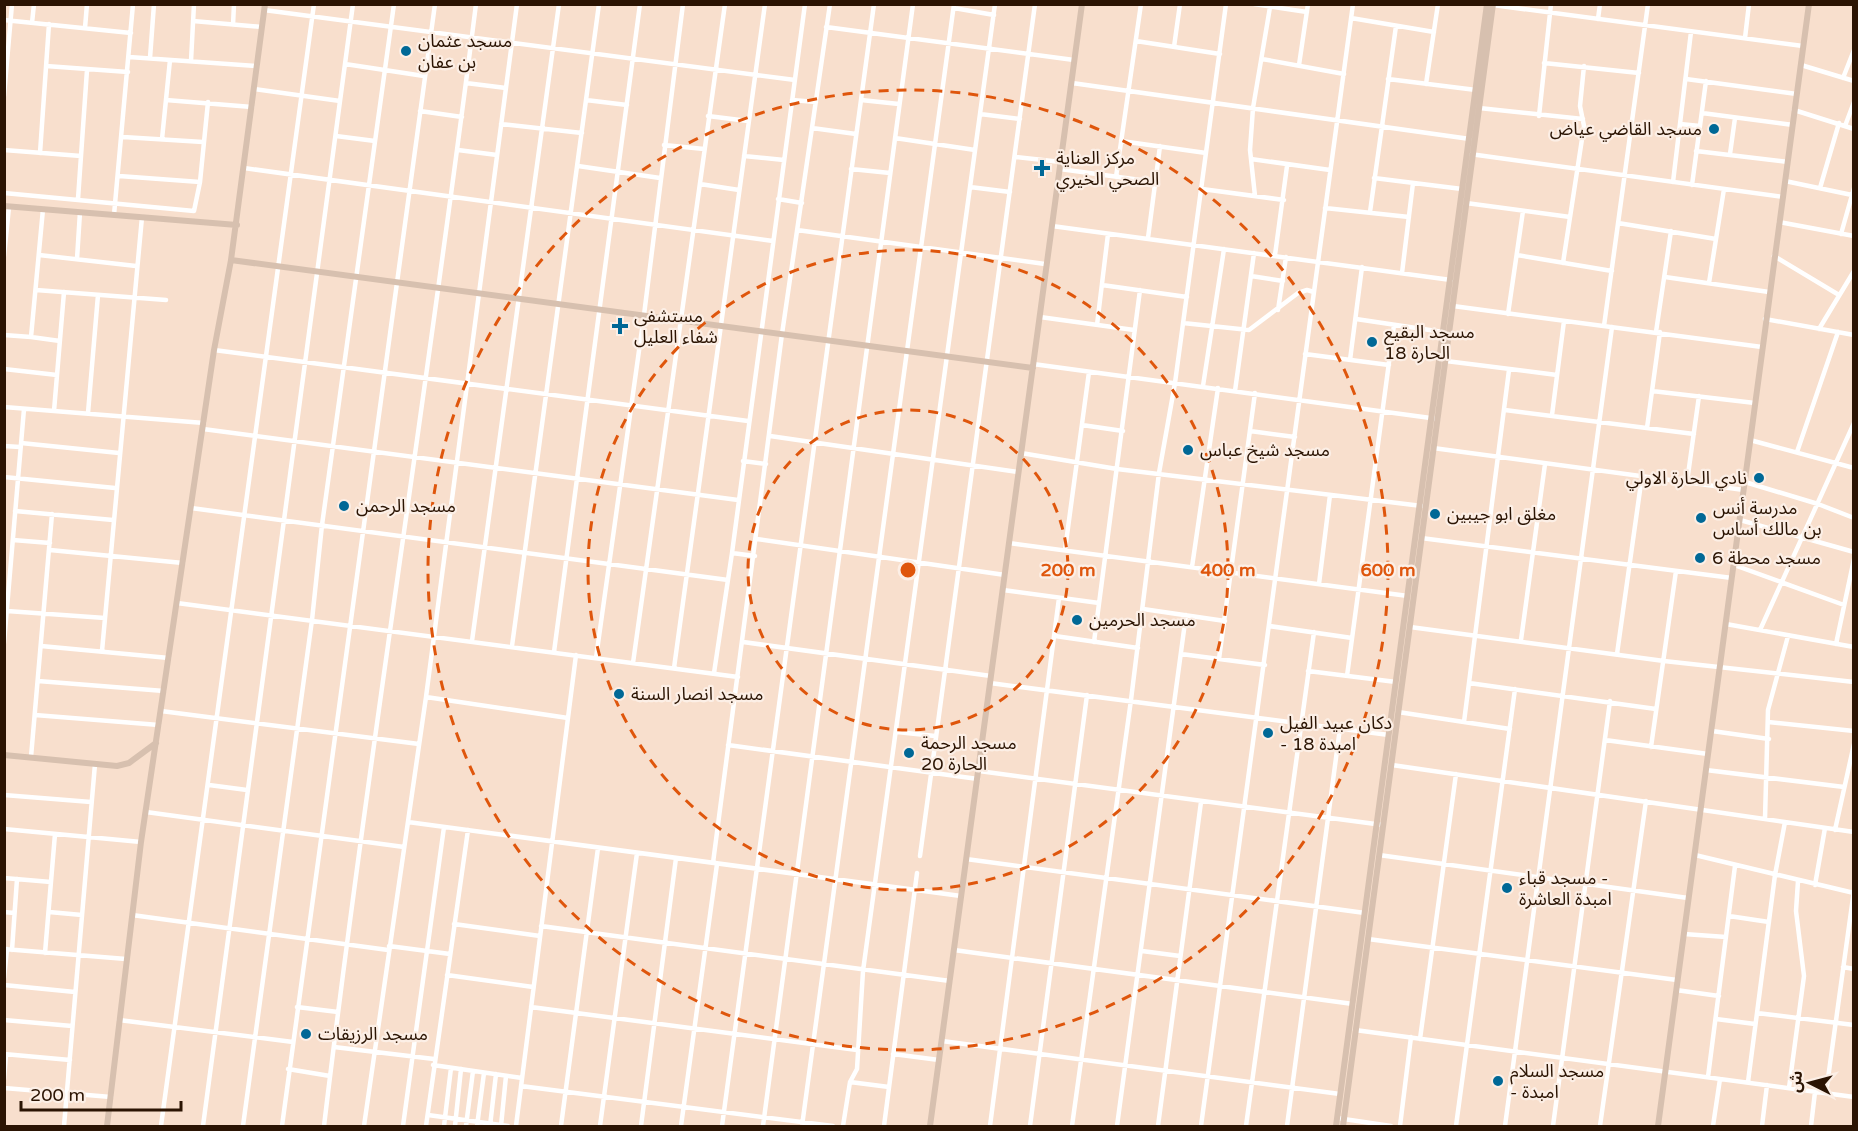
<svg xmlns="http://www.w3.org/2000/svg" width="1858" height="1131" font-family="'Varela Round','Noto Sans Arabic',sans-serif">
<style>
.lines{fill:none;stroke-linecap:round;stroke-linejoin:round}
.street{stroke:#fff;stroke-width:4.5}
.secondary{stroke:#d7c0af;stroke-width:6}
.ring{fill:none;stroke:#df560c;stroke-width:3;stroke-dasharray:10 8}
.poi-dot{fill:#006896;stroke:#fcefe6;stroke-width:2}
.labels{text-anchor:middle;stroke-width:4.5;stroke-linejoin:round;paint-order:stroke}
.poi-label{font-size:18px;fill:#2b1403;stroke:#fcefe6;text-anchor:start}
.centre{fill:#df560c;stroke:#fcefe6;stroke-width:3}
.ring-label{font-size:18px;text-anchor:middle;font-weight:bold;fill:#df560c;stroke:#fcefe6;stroke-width:4.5;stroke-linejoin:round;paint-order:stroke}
</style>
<rect width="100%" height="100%" fill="#f8dfcd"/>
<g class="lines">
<path class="street" d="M 1254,4 L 1307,12
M 1493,5 L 1803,46
M 954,8 L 994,15
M 264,10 L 795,80
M 1351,18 L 1434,32
M 1598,19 L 1600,4
M 4,20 L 131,33
M 193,21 L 262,27
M 32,23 L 34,4
M 233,25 L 234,4
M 826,27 L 1074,60
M 85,28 L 87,4
M 1745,38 L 1749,4
M 1136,41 L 1220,54
M 1174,47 L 1180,4
M 129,57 L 257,66
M 150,58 L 154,4
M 1262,59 L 1344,74
M 191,61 L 194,4
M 1544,63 L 1639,73
M 345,64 L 424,76
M 1299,65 L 1308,4
M 1801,65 L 1854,81
M 46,66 L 128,72
M 1843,78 L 1854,50
M 1388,79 L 1476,90
M 1686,79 L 1797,94
M 466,83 L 506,88
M 1072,83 L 1470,139
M 1426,84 L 1438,4
M 254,89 L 340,101
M 4,96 L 12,4
M 166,100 L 252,107
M 586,100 L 627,105
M 792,100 L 816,102
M 861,100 L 899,104
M 1479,108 L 1583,119
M 1794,110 L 1854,129
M 420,111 L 462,117
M 1702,113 L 1793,125
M 980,114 L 1020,119
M 708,116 L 748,121
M 1539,116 L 1551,4
M 501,124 L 582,133
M 1680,124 L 1700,126
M 1845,126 L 1854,102
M 812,128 L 856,134
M 336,136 L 375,141
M 123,137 L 203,142
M 895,138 L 975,150
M 162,139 L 170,60
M 1121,141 L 1206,153
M 664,145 L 704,149
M 4,150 L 81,156
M 458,150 L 497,155
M 1696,151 L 1788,162
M 40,153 L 49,24
M 1470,154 L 1783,197
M 1730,154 L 1735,118
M 744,156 L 784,160
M 1015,157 L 1061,162
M 1251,159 L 1330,170
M 578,166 L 660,178
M 244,168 L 773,241
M 851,169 L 890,173
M 1060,169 L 1155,182
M 119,176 L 200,182
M 1116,177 L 1141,4
M 1374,178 L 1462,189
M 1785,181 L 1852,195
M 1673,182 L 1691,32
M 700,184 L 739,190
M 1692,185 L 1706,81
M 970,187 L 1010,192
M 1820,188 L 1839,123
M 1202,189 L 1284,200
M 4,193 L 194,211 L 200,182 L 208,102
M 1255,196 L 1250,150 L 1253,108 L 1270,7
M 78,199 L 87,70
M 778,199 L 802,203
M 1466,203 L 1570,217
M 1325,208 L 1409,217
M 43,209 L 31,337 L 60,341
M 1370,212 L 1396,26
M 114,215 L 133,4
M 1779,222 L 1854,236
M 1618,223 L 1716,239
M 1052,226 L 1451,280
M 797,230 L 1045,264
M 1841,234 L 1854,188
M 1148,238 L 1160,146
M 39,255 L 136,266
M 1275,255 L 1287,166
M 1517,255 L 1612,271
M 4,256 L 9,207
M 1774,256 L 1839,295
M 77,259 L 80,212
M 1563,263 L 1584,126 L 1580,106 L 1584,66
M 1402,273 L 1413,183
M 1251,276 L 1283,281
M 1665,277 L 1769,292
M 1709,283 L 1724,189
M 1102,285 L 1187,297
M 36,290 L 166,300
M 1453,306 L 1762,347
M 1278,310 L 1286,257
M 1508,314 L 1523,211
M 1040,317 L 1134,330
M 1356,319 L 1443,332
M 1765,319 L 1854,335
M 1183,323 L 1249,330 L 1298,293 L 1307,290 L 1314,292
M 1097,325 L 1108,234
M 1604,326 L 1648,4
M 1819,329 L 1854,271
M 1656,332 L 1671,231
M 4,335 L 31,337
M 214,350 L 748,421
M 1305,354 L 1389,365
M 1350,360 L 1362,267
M 1446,361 L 1557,375
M 1033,364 L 1438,419
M 4,369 L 57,375
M 1203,386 L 1224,249
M 1235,391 L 1254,253
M 1652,391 L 1755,403
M 4,407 L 204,423
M 1505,410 L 1694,434
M 54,411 L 64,292
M 88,413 L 98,295
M 1552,415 L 1564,321
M 1082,425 L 1123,431
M 1647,428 L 1660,332
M 203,429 L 738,500
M 1250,431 L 1295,437
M 770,436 L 1018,472
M 1750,440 L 1854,468
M 21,443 L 119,453
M 4,446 L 20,447
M 1433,448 L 1744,490
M 1797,452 L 1838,332
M 1021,453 L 1117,469 L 1422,506
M 743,461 L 766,464
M 4,477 L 115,488
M 1687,482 L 1699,396
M 1745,482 L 1818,504 L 1854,518
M 191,508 L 728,580
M 15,511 L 113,520
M 1740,520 L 1854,552
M 1421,538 L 1732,578
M 757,539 L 1005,575
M 13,540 L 50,543
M 1009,543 L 1408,596
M 50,550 L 183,563
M 1065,550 L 1089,372
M 732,553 L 755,556
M 1734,565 L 1844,605
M 1192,567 L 1218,388
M 1319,584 L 1330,495
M 1003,590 L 1099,603
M 177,603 L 738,677
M 1143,609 L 1225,621
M 7,611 L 105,618
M 1726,624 L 1854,647
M 1269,626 L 1352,638
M 1410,627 L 1664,661 L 1854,682
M 1760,630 L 1854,423
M 1055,636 L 1138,648
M 1521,640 L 1545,464
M 472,641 L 559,4
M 743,642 L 991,676
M 1094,642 L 1140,290
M 4,643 L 24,409
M 1836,644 L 1854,559
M 41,646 L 169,658
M 512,646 L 599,4
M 102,651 L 142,217
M 554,652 L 640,4
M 1181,654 L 1265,665
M 1617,654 L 1642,476
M 596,658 L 644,315 L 683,4
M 1219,659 L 1255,393
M 633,663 L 725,4
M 674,668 L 765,4
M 1308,671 L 1396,682
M 714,673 L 732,553 L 805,4
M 1347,676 L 1394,325
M 38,681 L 164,691
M 990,683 L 1389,735
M 1469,683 L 1656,709
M 426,697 L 568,718
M 161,711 L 419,744
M 1398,712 L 1510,729
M 35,715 L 159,725
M 1464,722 L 1509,370
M 1768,722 L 1854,731
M 1712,731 L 1769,739
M 897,732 L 935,736
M 1605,740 L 1708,754
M 728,745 L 978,779
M 1651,747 L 1676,571
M 31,757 L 52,514
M 1392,765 L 1854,832
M 1706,770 L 1844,787
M 979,771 L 1383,825
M 209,785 L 247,790
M 4,795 L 91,802
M 146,812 L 404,847
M 1765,819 L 1768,710 L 1788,636
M 408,822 L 961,896
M 4,829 L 141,842
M 1835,830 L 1854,744
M 1379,855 L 1688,898
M 1695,855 L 1854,893
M 920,856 L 1035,4
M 966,859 L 1365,913
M 713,863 L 782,334 L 830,4
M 4,878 L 51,882
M 1815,885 L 1825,828
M 4,912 L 14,913
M 49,912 L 82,915
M 132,915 L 388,950
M 1729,916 L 1769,922
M 454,924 L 540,936
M 541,926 L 950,981
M 1684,934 L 1726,937
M 1368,939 L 1677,980
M 389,946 L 450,954
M 4,949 L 126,959
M 12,950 L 17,879
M 954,950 L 1353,1004
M 1142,951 L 1180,956
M 45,953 L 55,834
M 1843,967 L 1854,969
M 447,975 L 533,987
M 4,978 L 7,949
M 4,985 L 75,992
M 1676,990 L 1719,996
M 297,1007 L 338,1012
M 531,1007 L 857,1050
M 1757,1013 L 1854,1025
M 1716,1019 L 1755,1024
M 4,1020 L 72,1026
M 119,1020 L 293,1042
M 1355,1030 L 1854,1097
M 1420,1039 L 1456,774
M 942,1041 L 1340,1094
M 334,1047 L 434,1059
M 4,1054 L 70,1060
M 893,1054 L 939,1060
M 433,1065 L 522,1078
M 288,1069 L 330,1076
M 1708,1077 L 1735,866
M 4,1079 L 6,1055
M 850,1082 L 889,1087
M 1748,1082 L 1775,875 L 1785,822
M 521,1086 L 833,1126
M 4,1088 L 111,1097
M 1789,1088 L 1804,976 L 1796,911 L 1798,881
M 1826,1093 L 1854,890
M 428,1115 L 508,1126
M 1337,1118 L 1391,1126
M 64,1126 L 95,764
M 161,1126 L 314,4
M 203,1126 L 353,4
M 243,1126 L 312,620 L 322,525 L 394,4
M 282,1126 L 435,4
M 324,1126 C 369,752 429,379 476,4
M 364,1126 L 426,697 L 517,4
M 403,1126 L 444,827
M 426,1126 L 468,830
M 444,1126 L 451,1068
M 455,1126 L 461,1069
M 466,1126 L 473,1071
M 477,1126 L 484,1073
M 490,1126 L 496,1074
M 501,1126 L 506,1076
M 516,1126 L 576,655
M 561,1126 L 598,848
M 600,1126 L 637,853
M 641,1126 L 676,858
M 681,1126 L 717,864
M 722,1126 L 874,4
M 763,1126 L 913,4
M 802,1126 L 954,4
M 843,1126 L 850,1082 L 857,1069 L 863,971 L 995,4
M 884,1126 L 917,873
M 990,1126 L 1059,598
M 1030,1126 L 1087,695
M 1072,1126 L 1131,700 L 1159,473 L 1175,383 L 1226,4
M 1117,1126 L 1186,615
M 1158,1126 L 1201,802
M 1201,1126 L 1353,4
M 1246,1126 L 1314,632
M 1287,1126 L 1340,728
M 1400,1126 L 1411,1037
M 1456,1126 L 1515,689
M 1505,1126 L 1612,327
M 1553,1126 L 1610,701
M 1600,1126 L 1646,801
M 1713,1126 L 1720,1079
M 1762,1126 L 1767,1085
M 1811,1126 L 1815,1092"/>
<path class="secondary" d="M 4,206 L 237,225
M 231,260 L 265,4
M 4,755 L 117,766 L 129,763 L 156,743
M 107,1126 L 141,842 L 214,350 L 231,260 L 1033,368
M 930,1126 L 1082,4
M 1336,1126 L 1487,4
M 1343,1126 L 1493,4
M 1658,1126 L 1809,4"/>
</g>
<g class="ring">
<circle cx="908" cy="570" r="160"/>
<circle cx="908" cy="570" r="320"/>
<circle cx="908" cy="570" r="480"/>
</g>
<g class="poi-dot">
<circle cx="406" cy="51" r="6"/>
<circle cx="1714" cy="129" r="6"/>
<path d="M1039 159h6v6h6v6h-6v6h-6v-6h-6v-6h6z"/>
<path d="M617 317h6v6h6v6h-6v6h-6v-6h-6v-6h6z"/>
<circle cx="1372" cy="342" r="6"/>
<circle cx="1188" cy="450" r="6"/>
<circle cx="1759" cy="478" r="6"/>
<circle cx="344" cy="506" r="6"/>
<circle cx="1435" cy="514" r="6"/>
<circle cx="1701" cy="518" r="6"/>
<circle cx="1700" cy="558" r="6"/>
<circle cx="1077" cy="620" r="6"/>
<circle cx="619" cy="694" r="6"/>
<circle cx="1268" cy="733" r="6"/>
<circle cx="909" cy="753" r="6"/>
<circle cx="1507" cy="888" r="6"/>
<circle cx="306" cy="1034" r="6"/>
<circle cx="1498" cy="1081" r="6"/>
</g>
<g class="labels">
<g class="poi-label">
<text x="418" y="47">مسجد عثمان<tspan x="418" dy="21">بن عفان</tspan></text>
<text x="1702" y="135" text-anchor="end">مسجد القاضي عياض</text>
<text x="1056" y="164">مركز العناية<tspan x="1056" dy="21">الصحي الخيري</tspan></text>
<text x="634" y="322">مستشفى<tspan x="634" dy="21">شفاء العليل</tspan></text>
<text x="1384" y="338">مسجد البقيع<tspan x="1384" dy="21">الحارة 18</tspan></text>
<text x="1200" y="456">مسجد شيخ عباس</text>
<text x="1747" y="484" text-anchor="end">نادي الحارة الاولي</text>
<text x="356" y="512">مسجد الرحمن</text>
<text x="1713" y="514">مدرسة أنس<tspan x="1713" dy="21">بن مالك أساس</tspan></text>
<text x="1447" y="520">مغلق ابو جيبين</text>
<text x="1712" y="564">مسجد محطة 6</text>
<text x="1089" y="626">مسجد الحرمين</text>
<text x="631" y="700">مسجد انصار السنة</text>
<text x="1280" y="729">دكان عبيد الفيل<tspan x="1280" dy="21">- امبدة 18</tspan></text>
<text x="921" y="749">مسجد الرحمة<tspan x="921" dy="21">الحارة 20</tspan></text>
<text x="1519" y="884">مسجد قباء -<tspan x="1519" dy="21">امبدة العاشرة</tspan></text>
<text x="318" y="1040">مسجد الرزيقات</text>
<text x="1510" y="1077">مسجد السلام<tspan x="1510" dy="21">- امبدة</tspan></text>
</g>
</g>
<circle cx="908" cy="570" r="9" class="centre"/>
<g class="ring-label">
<text x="1068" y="576">200 m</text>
<text x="1228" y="576">400 m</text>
<text x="1388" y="576">600 m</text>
</g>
<rect width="1858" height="1131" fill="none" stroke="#2b1403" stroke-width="12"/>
<g transform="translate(1810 1083) rotate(276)" stroke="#fcefe6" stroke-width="4.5" paint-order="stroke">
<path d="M0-4.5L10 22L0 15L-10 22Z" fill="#2b1403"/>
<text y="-9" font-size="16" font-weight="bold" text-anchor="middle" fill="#2b1403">ش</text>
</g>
<path d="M21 1101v9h160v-9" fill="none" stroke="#2b1403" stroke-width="3"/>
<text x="30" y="1101" font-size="18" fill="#2b1403" stroke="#fcefe6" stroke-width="4.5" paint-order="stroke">200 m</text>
</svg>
